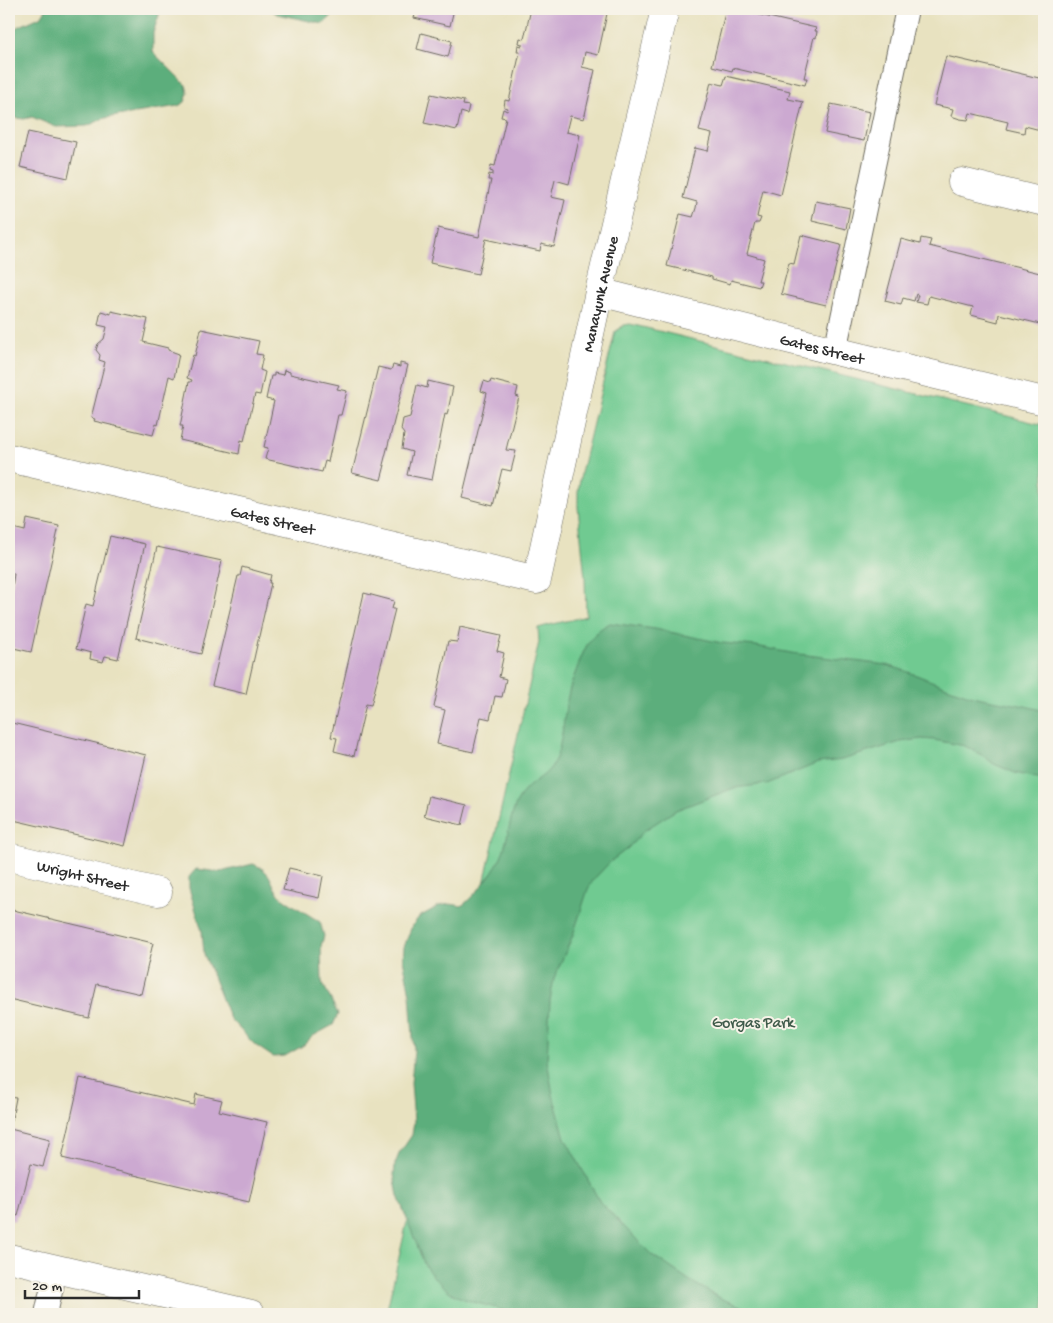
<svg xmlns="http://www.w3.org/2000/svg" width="1053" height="1323" font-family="'Gochi Hand',sans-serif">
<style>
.green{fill:#6fca91;stroke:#4d7a5e}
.forest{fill:#5bae7b;stroke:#436c53}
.building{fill:#cca9d1}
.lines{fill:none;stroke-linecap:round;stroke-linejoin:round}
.lane-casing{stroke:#6d6b5f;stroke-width:24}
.street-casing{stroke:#6d6b5f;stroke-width:29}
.lane{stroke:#fff;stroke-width:22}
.street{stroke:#fff;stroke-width:28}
.labels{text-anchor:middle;stroke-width:4;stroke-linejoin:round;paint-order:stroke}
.street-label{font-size:16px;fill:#2b2b2b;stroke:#f7f3e8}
.park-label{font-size:16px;fill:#3f5b4a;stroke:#f7f3e8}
</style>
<rect width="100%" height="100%" fill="#f7f3e8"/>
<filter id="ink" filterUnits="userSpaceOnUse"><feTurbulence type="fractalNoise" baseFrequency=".02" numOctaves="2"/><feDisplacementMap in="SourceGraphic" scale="10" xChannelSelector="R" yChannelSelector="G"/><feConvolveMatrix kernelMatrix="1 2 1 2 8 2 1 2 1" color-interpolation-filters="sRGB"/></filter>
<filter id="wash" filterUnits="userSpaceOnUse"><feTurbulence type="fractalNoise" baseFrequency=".0096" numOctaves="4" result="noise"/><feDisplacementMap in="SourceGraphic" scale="20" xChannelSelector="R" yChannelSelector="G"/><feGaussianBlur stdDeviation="1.12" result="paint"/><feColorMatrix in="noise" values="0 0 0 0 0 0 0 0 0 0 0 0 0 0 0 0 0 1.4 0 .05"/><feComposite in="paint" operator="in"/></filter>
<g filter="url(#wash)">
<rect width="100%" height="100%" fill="#e8e2c0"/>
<path class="green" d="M 630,324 L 1044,425 L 1044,1314 L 386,1314 L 539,642 L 538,628 C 554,623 570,621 586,616 L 585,578 L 578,507 L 578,492 L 581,473 L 615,332 L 624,325 Z"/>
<path class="forest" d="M 46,9 L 161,9 L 153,33 L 153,52 L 186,85 L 188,93 L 185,102 L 178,106 L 105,118 L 87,126 L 56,127 L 32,117 L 24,119 L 9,117 L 9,31 L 42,16 Z
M 270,9 L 269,9 L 340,9 L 323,24 L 277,14 Z
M 610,623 L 655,629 L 722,643 L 756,646 L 791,653 L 886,665 C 917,673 946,689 977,697 C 999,702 1022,704 1044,711 L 1044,778 L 1037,778 L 1015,773 L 994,764 L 985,757 L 965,746 L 934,740 L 922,739 L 900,742 L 842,760 L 818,763 L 767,784 L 734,788 L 676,810 L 645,830 L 628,848 L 610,862 L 594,879 L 588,889 L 573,935 L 554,978 L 550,1001 L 547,1060 L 553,1095 L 565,1138 L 600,1202 L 644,1247 L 652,1255 L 692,1282 L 722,1299 L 743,1307 L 753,1314 L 511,1314 C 493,1305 473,1304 457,1296 C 446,1291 432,1276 425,1266 L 398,1196 L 394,1175 L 395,1164 L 399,1154 L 412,1135 L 414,1122 L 411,1083 L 414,1051 L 410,994 L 403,959 L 404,947 L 412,926 L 419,917 L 439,906 L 450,904 L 462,906 C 477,893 491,876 500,859 C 510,839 508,812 522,794 C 535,776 550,779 558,752 C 564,731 564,709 570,688 C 572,680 576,672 579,663 C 586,645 592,632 610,623 Z
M 253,864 C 276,873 268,885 283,898 C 295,907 308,914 320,922 L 324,936 L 321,946 L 322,982 L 338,1014 L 333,1025 L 313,1036 L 304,1045 L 285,1056 L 273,1057 L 255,1045 L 230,1019 L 204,954 L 202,931 L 189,888 L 189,877 L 196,869 L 220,872 Z"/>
<g id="blocks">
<path class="building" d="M 417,9 L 454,9 L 450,26 L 414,18 Z
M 531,9 L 608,9 L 598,55 L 585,52 L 584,58 L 582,67 L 595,70 L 584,119 L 570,116 L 566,132 L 580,135 L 569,184 L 555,180 L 551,197 L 565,200 L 554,247 L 541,244 L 540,251 L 486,239 L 478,274 L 430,263 L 438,228 L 479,237 L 491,180 L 488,180 L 489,174 L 493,175 L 493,172 L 490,171 L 491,165 L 495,166 L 506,118 L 501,117 L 503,109 L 507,111 L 508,108 L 504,107 L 505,100 L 509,101 L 520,52 L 517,52 L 518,45 L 522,46 L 522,44 L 519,43 L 520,38 L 524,39 Z
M 726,9 L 734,9 L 816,28 L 815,31 L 817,31 L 816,38 L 814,37 L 804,78 L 807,78 L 805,85 L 733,68 L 732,71 L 712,66 Z
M 421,33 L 452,41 L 448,57 L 417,49 Z
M 946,56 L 1039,78 L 1042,67 L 1044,68 L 1044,131 L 1025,126 L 1024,133 L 1006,129 L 1008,122 L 970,113 L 968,120 L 960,119 L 951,116 L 953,109 L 934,105 Z
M 726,76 L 790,91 L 788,99 L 803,102 L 781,195 L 763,190 L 757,217 L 761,218 L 759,223 L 755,223 L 747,254 L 764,259 L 758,281 L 761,281 L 759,287 L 731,280 L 730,284 L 712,279 L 712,277 L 667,266 L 680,214 L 693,217 L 696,208 L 697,202 L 683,198 L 695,148 L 708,151 L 710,142 L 712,134 L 699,131 L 711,82 L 723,85 Z
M 431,94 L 464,101 L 463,105 L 469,106 L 467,114 L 461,112 L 457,130 L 424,123 Z
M 831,104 L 870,112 L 864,141 L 825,133 Z
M 28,132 L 76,142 L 68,178 L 20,167 Z
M 816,201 L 850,208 L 846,229 L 812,221 Z
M 801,235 L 841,245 L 826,305 L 781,294 L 789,263 L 794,264 Z
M 921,238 L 931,240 L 929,246 L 1044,274 L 1044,325 L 999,314 L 998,322 L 971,315 L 973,307 L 929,296 L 927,304 L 916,302 L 918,295 L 916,294 L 914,301 L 903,298 L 901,305 L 885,301 L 901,239 L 920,244 Z
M 101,311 L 111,314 L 111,311 L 148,319 L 143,342 L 168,348 L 168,350 L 179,354 L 174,378 L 169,376 L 158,425 L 156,424 L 153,435 L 94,421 L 95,419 L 91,418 L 105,362 L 99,360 L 100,355 L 96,350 L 98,344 L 104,339 L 107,327 L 98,325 Z
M 201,329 L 259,341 L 256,354 L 263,355 L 260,370 L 265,372 L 260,395 L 255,394 L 244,441 L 241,440 L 239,454 L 180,440 L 183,426 L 180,426 L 189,382 L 191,382 L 192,380 L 187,378 L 193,355 L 195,356 Z
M 400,363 L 408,365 L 383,465 L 385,465 L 381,480 L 352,473 L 378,367 L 391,370 L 393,365 L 400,367 Z
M 284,370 L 290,372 L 290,374 L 339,385 L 337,389 L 347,391 L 341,415 L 338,415 L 328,462 L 325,461 L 322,472 L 265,459 L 268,448 L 264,447 L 274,401 L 266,399 L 271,376 L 274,376 L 274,373 L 283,375 Z
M 491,380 L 518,387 L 516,396 L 519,397 L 506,450 L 516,451 L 511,471 L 502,469 L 493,506 L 462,498 L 487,393 L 481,391 L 484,381 L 490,383 Z
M 428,381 L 453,387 L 447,415 L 445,414 L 432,480 L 407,475 L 412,452 L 402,449 L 404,434 L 401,430 L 403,419 L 410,417 L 417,385 L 427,388 Z
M 27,519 L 59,526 L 31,652 L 9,647 L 9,586 L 12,587 L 14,574 L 9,573 L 9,527 L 25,531 Z
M 110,536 L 145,544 L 118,659 L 105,656 L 103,662 L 90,659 L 91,653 L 76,649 L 86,604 L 93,606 Z
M 157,547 L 222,561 L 201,654 L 136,638 Z
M 242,567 L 271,575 L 269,583 L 271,583 L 246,694 L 212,686 L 238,576 L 240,576 Z
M 364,593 L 394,601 L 392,609 L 395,609 L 371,705 L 366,704 L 354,756 L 334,751 L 337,738 L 331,737 Z
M 460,627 L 501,636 L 497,651 L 504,653 L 499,677 L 506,679 L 502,697 L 495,696 L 490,719 L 481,717 L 473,752 L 437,744 L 445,710 L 434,707 L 448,641 L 457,642 Z
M 12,723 L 146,755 L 125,846 L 9,819 L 9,737 Z
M 429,796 L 467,805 L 462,825 L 424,816 Z
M 289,868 L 323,876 L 319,898 L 283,890 Z
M 9,909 L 153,943 L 141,994 L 97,984 L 89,1018 L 9,999 Z
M 80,1078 L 194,1105 L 196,1094 L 222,1100 L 219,1111 L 267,1122 L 249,1202 L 62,1158 Z
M 9,1097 L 16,1098 L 10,1129 L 50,1139 L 43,1167 L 31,1164 L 18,1216 L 16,1215 L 15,1221 L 9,1220 Z"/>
</g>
</g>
<g filter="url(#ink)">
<use href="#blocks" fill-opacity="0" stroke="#6d6b5f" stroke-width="1"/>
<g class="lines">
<defs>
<path id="lane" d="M 835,351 L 907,9
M 46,1314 L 56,1269"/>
<g id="street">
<path d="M 962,182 L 1044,202"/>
<path id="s1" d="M 599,292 L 835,351 L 1044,401"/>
<path id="s2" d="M 9,458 L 537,580 L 599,292 L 665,9"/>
<path id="s3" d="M 9,857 L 158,892"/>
<path d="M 9,1258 L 251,1314"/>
</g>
</defs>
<use href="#lane" class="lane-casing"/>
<use href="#street" class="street-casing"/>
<use href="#lane" class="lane"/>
<use href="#street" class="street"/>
</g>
</g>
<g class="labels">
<g class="street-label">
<text dy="6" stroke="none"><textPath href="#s2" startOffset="835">Manayunk Avenue</textPath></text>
<text dy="6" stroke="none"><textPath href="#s1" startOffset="230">Gates Street</textPath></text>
<text dy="6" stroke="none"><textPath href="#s2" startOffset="271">Gates Street</textPath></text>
<text dy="6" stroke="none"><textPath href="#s3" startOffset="76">Wright Street</textPath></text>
</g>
<g class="park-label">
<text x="753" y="1027">Gorgas Park</text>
</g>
</g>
<rect width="1053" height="1323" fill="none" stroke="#f7f3e8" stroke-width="30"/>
<path d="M25 1290v8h114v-8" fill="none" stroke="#2b2b2b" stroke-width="2.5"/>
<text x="32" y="1290" font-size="15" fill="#2b2b2b" stroke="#f7f3e8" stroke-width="4" paint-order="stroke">20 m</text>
</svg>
